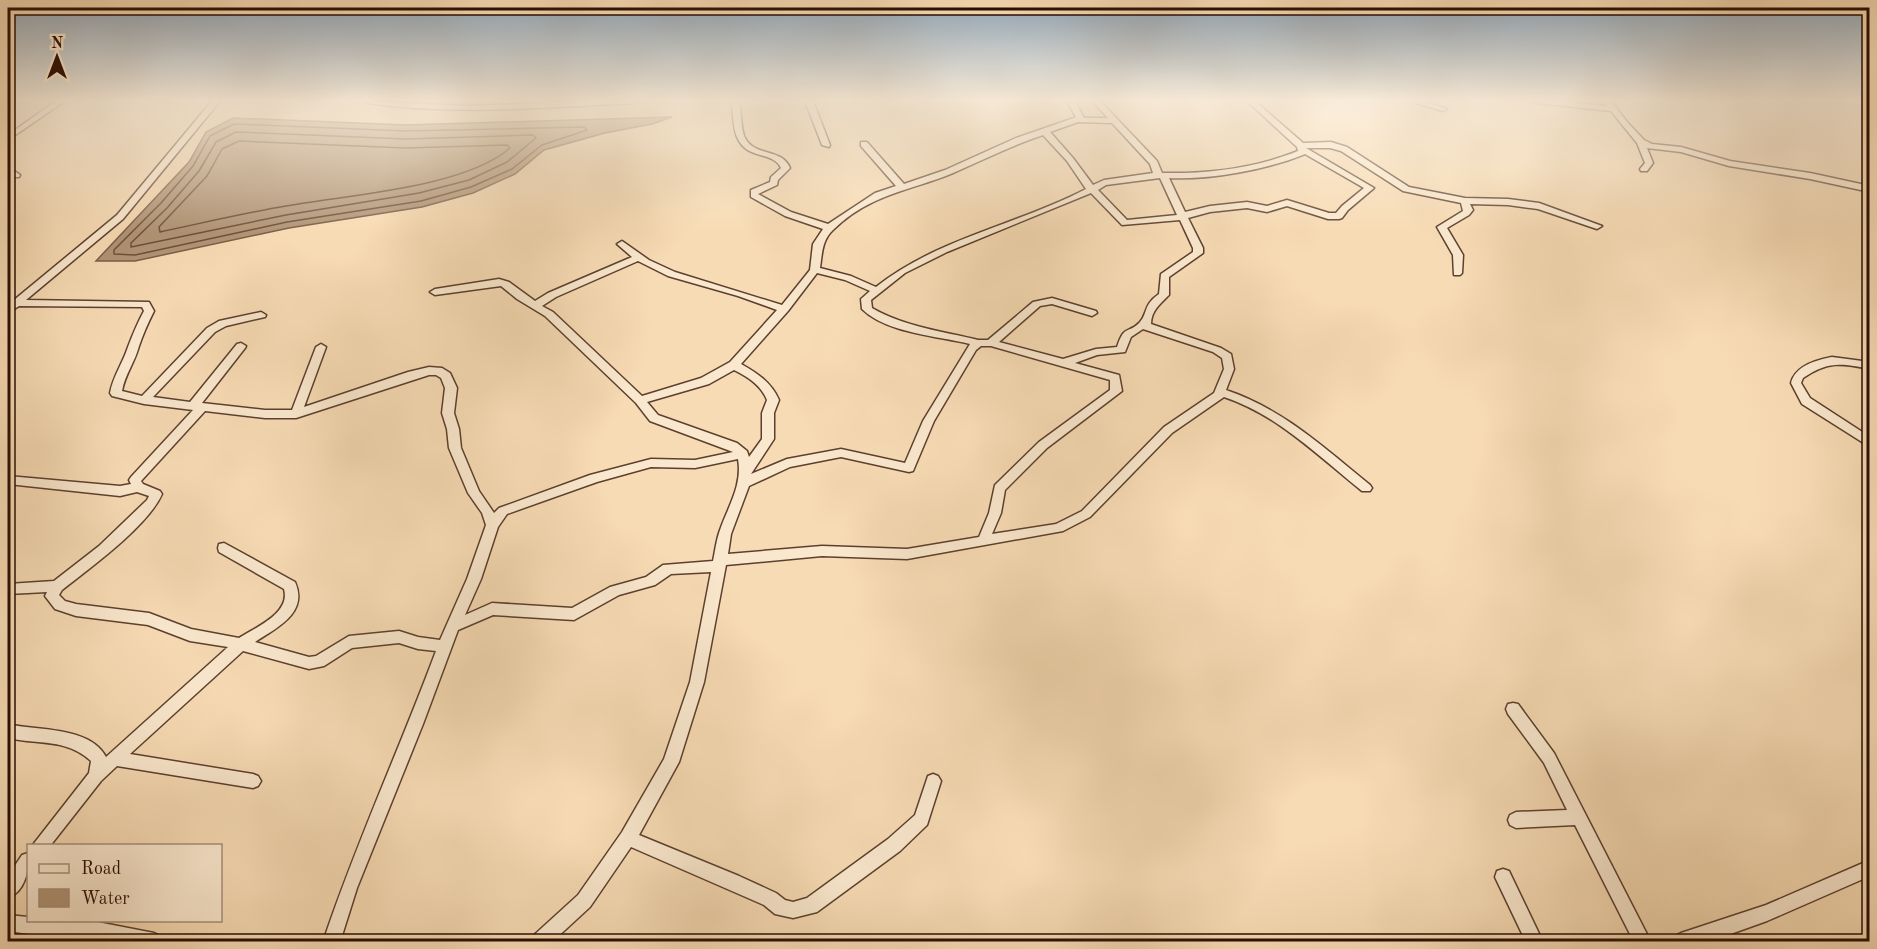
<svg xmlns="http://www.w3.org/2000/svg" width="1877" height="949" font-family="'Old Standard TT',serif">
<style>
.water{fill:#b19577;stroke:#7b5f48;stroke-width:1.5}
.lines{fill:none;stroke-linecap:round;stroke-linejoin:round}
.shore{stroke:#6d513c;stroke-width:1.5}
.street-casing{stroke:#5c402e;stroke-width:3}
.street{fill:#fae8ce;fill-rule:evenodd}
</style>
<rect width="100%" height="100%" fill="#f7dbb4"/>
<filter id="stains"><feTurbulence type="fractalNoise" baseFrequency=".00333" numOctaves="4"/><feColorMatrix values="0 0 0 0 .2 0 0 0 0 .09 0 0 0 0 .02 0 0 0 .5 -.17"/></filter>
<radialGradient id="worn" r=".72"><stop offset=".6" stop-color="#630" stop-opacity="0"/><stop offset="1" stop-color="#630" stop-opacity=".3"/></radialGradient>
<path class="water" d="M 672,117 L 652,124 L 605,133 L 544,150 L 515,174 L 473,193 L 422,207 L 289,228 L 135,261 L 96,261 L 189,162 L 206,132 L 233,118 L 406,125 Z"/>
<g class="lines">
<path class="shore" d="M 234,124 L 406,131 L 584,127 L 587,130 L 542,145 L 512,169 L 471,187 L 421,201 L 287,222 L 135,255 L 114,254 L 114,250 L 161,203 L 193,166 L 210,136 Z
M 236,132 L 406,139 L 533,135 L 536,138 L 507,162 L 469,180 L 419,193 L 286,215 L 131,247 L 131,243 L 167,208 L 199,171 L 216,142 Z
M 239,141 L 406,148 L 507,145 L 510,148 C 464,188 346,195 286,206 C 244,213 202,223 160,232 L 159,227 L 207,176 L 222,149 Z"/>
<defs>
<path id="street" d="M 56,101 L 65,101 L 8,140 L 8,135 Z
M 212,101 L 220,101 L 123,219 L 26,300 L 149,302 L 154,311 C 148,323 143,334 139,346 C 135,362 125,374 122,391 L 142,396 L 207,328 L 219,321 L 261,312 L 266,315 L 265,317 L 226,326 L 215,332 L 153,397 L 190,402 L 237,344 L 241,343 L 246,346 L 245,348 L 202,403 L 265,410 L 292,410 L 316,347 L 321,344 L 326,347 L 304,407 L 408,372 L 429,367 L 442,368 L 450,373 L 457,388 L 454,413 L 459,429 L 461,448 L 479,491 L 494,513 L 499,508 L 590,475 L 651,459 L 695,460 L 733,452 L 650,421 L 636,403 L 545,316 L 517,299 L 501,286 L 435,295 L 430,292 L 435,289 L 499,279 L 509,282 L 535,301 L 548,293 L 632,257 L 617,244 L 622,241 L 649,260 L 675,272 L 782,305 L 810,270 L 813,244 L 823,229 L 785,216 L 751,197 L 751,190 L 770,182 L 771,177 L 781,168 C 773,151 748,160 738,139 C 732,128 734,113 731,101 L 739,101 C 742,113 740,127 745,138 C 755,157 782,148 790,168 L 778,180 L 777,185 L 758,194 L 791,212 L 828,224 L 875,193 L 896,186 L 861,146 L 861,142 L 867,142 L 904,184 L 945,170 L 1016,138 L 1074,118 L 1076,117 L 1067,101 L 1075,101 L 1084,118 L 1108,118 L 1092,101 L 1100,101 L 1157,161 L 1162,173 C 1206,174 1256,168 1298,151 L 1297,147 L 1247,101 L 1255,101 L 1303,143 L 1331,142 L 1347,147 L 1409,187 L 1465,198 L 1508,199 L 1539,203 L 1602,226 L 1597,229 L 1594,228 L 1538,209 L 1508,205 L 1470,204 L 1473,210 L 1469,215 L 1447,228 L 1463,255 L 1462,273 L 1460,275 L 1454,275 L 1453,255 L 1437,227 L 1463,211 L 1461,203 L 1403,191 L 1341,151 L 1330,148 L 1306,148 L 1374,188 L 1348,210 L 1342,218 L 1339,219 L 1328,219 L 1287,206 L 1267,212 L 1247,208 L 1210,212 L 1188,218 L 1203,248 L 1203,253 L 1169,277 L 1169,295 C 1160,304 1151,311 1151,324 L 1221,348 L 1231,354 L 1234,369 L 1226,390 C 1283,409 1324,448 1370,485 L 1372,488 L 1370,491 L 1362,491 C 1318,456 1278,415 1224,397 L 1172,433 L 1090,517 L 1063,531 L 907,559 L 822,556 L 726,565 L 704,682 L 679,762 L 639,835 L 739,876 L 776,893 L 785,900 L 793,902 L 807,898 L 888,839 L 915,815 L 928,776 L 933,774 L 938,776 L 941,781 L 927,825 L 900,851 L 817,912 L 793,918 L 775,914 L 764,905 L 631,847 L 590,907 L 552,942 L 531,942 L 533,936 L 578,895 L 622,832 L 664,759 L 690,682 L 711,572 L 671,574 L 655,585 L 619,595 L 574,620 L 493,615 L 458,630 L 423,724 L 357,888 L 340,942 L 323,942 C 356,843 400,748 436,651 L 418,649 L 399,643 L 352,648 L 324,666 L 309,669 L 243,651 L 130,754 L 253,774 L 258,776 L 261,781 L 258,786 L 253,788 L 117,766 L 101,781 L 50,846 L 32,846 L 89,773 L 91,761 C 66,738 38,745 8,738 L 8,724 C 37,731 90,726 106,757 L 228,647 L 190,641 L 148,625 L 76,616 L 55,609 L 45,596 L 47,592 L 8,594 L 8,584 L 54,581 L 99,546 L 147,500 L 149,496 L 137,492 L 120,496 L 8,484 L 8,476 L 120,486 L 131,484 L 129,480 L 131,477 L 193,410 L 144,404 L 112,396 L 110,393 C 113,376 123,363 128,347 C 133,334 137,324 144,311 L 142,307 L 19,306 L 8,313 L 8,305 L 117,215 ZM 1078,122 L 1112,123 L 1150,164 L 1153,173 L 1104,180 L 1093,185 L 1073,158 L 1050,132 ZM 1043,135 L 1067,161 L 1086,189 C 1017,225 938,238 876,287 L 851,276 L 820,268 C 822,254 822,240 833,230 C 869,194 910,191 953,173 C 983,160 1012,145 1043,135 ZM 1305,154 L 1364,188 L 1342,206 L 1336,213 L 1329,213 L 1287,200 L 1267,206 L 1247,202 L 1210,206 L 1185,212 L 1169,178 C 1210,180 1266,170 1305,154 ZM 1160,178 L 1177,215 L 1127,220 L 1098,190 L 1106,185 ZM 1091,193 L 1122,225 L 1180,220 L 1193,248 L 1193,252 L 1161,274 L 1159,294 C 1143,305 1148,313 1140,322 C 1128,335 1125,323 1117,347 L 1096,349 L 1063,359 L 999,342 L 1040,306 L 1052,304 L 1092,316 L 1097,313 L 1096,311 L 1052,298 L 1033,302 L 988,340 L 978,340 C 942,331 905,327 872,308 L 871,300 L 905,273 L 947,252 ZM 638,261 L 668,276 L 738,296 L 777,310 L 730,362 L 701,378 L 642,396 L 553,312 L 542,306 L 556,297 ZM 817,273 L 845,280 L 870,291 L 861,299 L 862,309 C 886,333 938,336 970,344 L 923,421 L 905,463 L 841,449 L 787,459 L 751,474 L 774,439 L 774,413 L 779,400 C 771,382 757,373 741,364 L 788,311 ZM 1143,329 L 1213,352 L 1222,358 L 1224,369 L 1214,393 L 1164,427 L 1082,511 L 1056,524 L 992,534 L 1001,513 L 1005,490 L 1047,448 L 1122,391 L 1119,375 L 1075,363 L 1097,355 L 1125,352 L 1131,337 ZM 981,346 L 991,346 L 1110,380 L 1110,390 L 1039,442 L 995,485 L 989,513 L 979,537 L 907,549 L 822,546 L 728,554 L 731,534 L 749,486 L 790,467 L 841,457 L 909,472 L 913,471 L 934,421 L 976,350 ZM 734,370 C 748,377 761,385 767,400 L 762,413 L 762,439 L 749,457 L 747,451 L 737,443 L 658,415 L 647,402 L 709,384 ZM 429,375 L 436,375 L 441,378 L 445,388 L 442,413 L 447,429 L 449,448 L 468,493 L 482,513 L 486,525 L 467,579 L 440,640 L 418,637 L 399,631 L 349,636 L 316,656 L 309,657 L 255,642 C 276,628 309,613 295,582 L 224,543 L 219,544 L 218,548 L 219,552 L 284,589 C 291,613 256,627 239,638 L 191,629 L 149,613 L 76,604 L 65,601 L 59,595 L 62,590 C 90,568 148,526 162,494 L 160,491 L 143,484 L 141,481 L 205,411 L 265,418 L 296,418 ZM 738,459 C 743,486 727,508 719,533 C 716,542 715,552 713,561 L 663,565 L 646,577 L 610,587 L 572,608 L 492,603 L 465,615 L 481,579 L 498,527 L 507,514 L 597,482 L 651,467 L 695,468 Z
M 364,101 L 469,106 L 590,101 L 641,101 L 637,103 C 548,107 457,116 368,103 Z
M 805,101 L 813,101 L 830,145 L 829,147 L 822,145 Z
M 1409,101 L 1421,101 L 1447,109 L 1443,111 Z
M 1533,101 L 1555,101 L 1607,106 L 1603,101 L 1611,101 L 1627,122 L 1644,140 L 1652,144 L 1681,147 L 1730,161 L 1810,173 L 1870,186 L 1870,192 L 1810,179 L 1729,166 L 1681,152 L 1647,148 L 1653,163 L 1647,171 L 1641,171 L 1640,169 L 1645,163 L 1637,143 L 1611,111 L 1537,103 Z
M 16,172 L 20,175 L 19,177 L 8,177 L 8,173 Z
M 1832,357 L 1870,362 L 1870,369 C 1841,363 1828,361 1803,378 L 1801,383 L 1810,398 L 1870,437 L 1870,447 L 1802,404 L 1791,383 C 1795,366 1816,360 1832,357 Z
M 1513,703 L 1518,704 L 1554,753 L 1651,942 L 1634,942 L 1575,825 L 1516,828 L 1510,825 L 1508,820 L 1510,815 L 1516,812 L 1567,810 L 1544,763 L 1508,714 L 1506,709 L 1508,704 Z
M 28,853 C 30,869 25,892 8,898 L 8,876 L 22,855 Z
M 1870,860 L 1870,876 L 1767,921 L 1708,942 L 1673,942 L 1675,936 L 1681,933 L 1766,905 Z
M 1503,869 L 1509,871 L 1543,942 L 1526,942 L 1495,877 L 1497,871 Z
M 8,915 L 28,917 L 28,920 L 87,920 L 154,933 L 160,936 L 162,942 L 108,942 L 82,936 L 43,936 L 8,931 Z"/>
</defs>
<use href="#street" class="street-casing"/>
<use href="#street" class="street"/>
</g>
<linearGradient id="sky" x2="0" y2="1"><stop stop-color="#92a8bb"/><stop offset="0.43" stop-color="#fbefdd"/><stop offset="1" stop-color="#fbefdd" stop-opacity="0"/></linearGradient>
<rect width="1877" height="233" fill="url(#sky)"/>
<rect width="1877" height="949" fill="none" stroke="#f7dbb4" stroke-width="30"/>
<rect x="9" y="9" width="1859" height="931" fill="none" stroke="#290d02" stroke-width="3"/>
<rect x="15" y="15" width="1847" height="919" fill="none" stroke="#290d02" stroke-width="1.5"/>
<rect x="27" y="844" width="195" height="78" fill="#fae8ce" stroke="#a6907c" stroke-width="1.5"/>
<rect x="39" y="864" width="30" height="9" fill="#fae8ce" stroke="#a6907c" stroke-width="1.5"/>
<text x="81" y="874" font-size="18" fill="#290d02">Road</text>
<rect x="39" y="889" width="30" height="18" fill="#b19577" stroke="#a6907c" stroke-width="1.5"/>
<text x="81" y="904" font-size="18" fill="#290d02">Water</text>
<g transform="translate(57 57)" stroke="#fae8ce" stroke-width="4.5" paint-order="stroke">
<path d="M0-4.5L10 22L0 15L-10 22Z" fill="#290d02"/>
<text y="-9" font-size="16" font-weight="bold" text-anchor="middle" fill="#290d02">N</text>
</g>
<rect width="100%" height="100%" filter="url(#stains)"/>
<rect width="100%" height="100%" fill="url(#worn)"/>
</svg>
